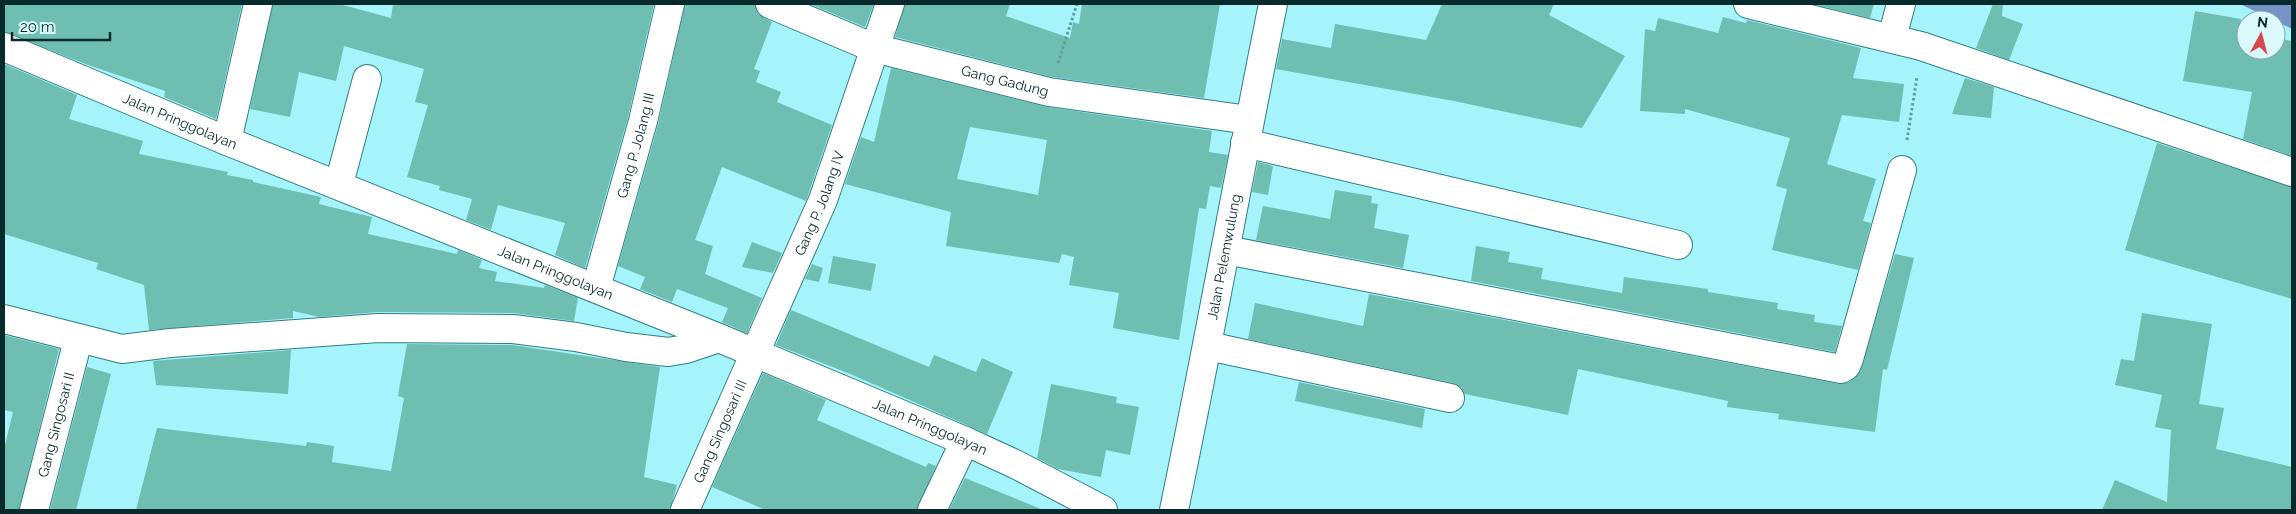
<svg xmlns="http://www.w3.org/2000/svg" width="2296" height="514" font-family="Raleway,sans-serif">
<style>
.water{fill:#7792c4}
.building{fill:#6ebeb1;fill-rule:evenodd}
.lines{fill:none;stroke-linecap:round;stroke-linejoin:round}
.street-casing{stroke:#2e7f85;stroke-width:30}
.path{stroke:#609ba0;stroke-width:3;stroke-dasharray:2.5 2.5;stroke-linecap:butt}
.street{stroke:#fff;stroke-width:28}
.labels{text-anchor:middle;stroke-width:4;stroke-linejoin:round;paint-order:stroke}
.street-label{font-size:14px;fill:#082a2d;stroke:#dbf8fb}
</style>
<rect width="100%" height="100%" fill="#a6f4fb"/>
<path class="water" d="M 2240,4 L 2292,4 L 2292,29 Z"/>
<path class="building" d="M 4,4 L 242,4 L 216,119 L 164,97 L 165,91 L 88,65 L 4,32 Z
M 273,4 L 339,4 L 391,18 L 393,4 L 654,4 L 628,117 L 585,268 L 555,255 L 565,223 L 498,205 L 491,230 L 466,220 L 472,199 L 439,190 L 440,186 L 407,177 L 428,105 L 415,102 L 424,69 L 344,46 L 336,81 L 299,72 L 290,117 L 250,109 Z
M 685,4 L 755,4 L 758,14 L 772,22 L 754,69 L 760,71 L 756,82 L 781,92 L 777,102 L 832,125 L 806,201 L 722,167 L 695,240 L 713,246 L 705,274 L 762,298 L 747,333 L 722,322 L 728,308 L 677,289 L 672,302 L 640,289 L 645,277 L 618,266 L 658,125 Z
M 810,4 L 874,4 L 865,27 Z
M 905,4 L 1010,4 L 1006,16 L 1070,38 L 1073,22 L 1079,24 L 1082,4 L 1220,4 L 1204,98 L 1052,77 L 895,37 Z
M 1442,4 L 1554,4 L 1549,15 L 1625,56 L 1582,128 L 1454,101 L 1276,69 L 1282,39 L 1331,48 L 1335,24 L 1426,40 Z
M 1813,4 L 1874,4 L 1870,18 Z
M 1993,4 L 2003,4 L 2002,16 L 2023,24 L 2009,60 L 1976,48 Z
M 2195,11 L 2241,19 L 2239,32 L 2246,33 L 2246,50 L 2276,50 L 2276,38 L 2292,41 L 2292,156 L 2243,139 L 2252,92 L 2183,81 Z
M 1723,17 L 1746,23 L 1747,20 L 1861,48 L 1853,78 L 1904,84 L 1899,122 L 1842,115 L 1827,164 L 1876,179 L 1863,221 L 1871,223 L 1858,270 L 1772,250 L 1787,189 L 1776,186 L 1790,138 L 1685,109 L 1685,114 L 1640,111 L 1645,29 L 1655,31 L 1658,18 L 1718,33 Z
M 4,64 L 77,95 L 69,119 L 143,141 L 139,154 L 228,172 L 227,175 L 253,180 L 253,182 L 321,197 L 319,204 L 372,217 L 368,234 L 457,254 L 458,250 L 482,260 L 479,268 L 497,272 L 495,281 L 544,288 L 545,285 L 578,298 L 574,321 L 513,313 L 378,312 L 319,317 L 293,311 L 293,318 L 149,330 L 144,285 L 96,269 L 98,263 L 4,234 Z
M 891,68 L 1047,107 L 1212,131 L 1209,152 L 1228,155 L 1221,188 L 1210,186 L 1206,209 L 1199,208 L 1179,340 L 1113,328 L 1119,293 L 1069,285 L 1074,257 L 1062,254 L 1059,263 L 946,246 L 951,212 L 845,184 L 861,137 L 874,142 ZM 970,127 L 1047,140 L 1038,195 L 957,179 Z
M 1965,78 L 1994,87 L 1991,118 L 1952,114 Z
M 2157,143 L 2292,187 L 2292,299 L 2125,250 Z
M 1258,162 L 1273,166 L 1268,195 L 1252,192 Z
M 1335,190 L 1372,196 L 1371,203 L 1378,204 L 1374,228 L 1409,235 L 1403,268 L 1256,240 L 1263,206 L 1330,219 Z
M 752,242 L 782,253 L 773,273 L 742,267 Z
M 1476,246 L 1510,252 L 1508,262 L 1543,268 L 1541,279 L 1622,293 L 1624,277 L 1708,289 L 1708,292 L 1778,303 L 1777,309 L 1815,315 L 1814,322 L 1842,326 L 1835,352 L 1471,281 Z
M 1895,254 L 1914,258 L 1887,370 L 1883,369 L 1875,432 L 1778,419 L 1779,414 L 1727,407 L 1728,401 L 1578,369 L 1568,415 L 1465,394 L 1461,387 L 1453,383 L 1248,339 L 1255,303 L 1363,326 L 1369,294 L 1839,384 L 1849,382 L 1860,372 Z
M 833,256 L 876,264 L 871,291 L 828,283 Z
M 812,264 L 823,268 L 819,282 L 805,279 Z
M 791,310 L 929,367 L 934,355 L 976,372 L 982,358 L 1013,372 L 987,434 L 848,373 L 776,345 Z
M 2142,313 L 2212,324 L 2199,404 L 2224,408 L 2216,449 L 2292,467 L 2292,510 L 2102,510 L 2115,480 L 2167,502 L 2171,430 L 2155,427 L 2162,395 L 2115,385 L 2121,359 L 2134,361 Z
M 4,335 L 59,349 L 19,510 L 4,510 L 4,449 L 13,412 L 4,410 Z
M 407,344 L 512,345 L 660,367 L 644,477 L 677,485 L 670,510 L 136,510 L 157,428 L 306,446 L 307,442 L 334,446 L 332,462 L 391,471 L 404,398 L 398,396 Z
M 291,350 L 288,394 L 156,385 L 153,361 Z
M 87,367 L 111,374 L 76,510 L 50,510 Z
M 763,373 L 826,400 L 817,420 L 926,467 L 928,463 L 936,466 L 917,510 L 766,510 L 712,487 Z
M 1299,382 L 1425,409 L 1422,428 L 1295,401 Z
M 1051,384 L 1117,397 L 1116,403 L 1139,407 L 1130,455 L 1106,450 L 1101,477 L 1058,469 L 1037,458 Z
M 965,478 L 1041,509 L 1041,510 L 949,510 Z"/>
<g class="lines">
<defs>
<g id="street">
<path id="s1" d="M 770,4 L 874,48 L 1049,92 L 1249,120"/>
<path d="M 1748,4 L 1921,46 L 2292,172"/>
<path d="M 1892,38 L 1901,4"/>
<path id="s2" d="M 4,47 L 227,141 L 719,338 L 965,441 L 1015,464 L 1103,510"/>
<path d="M 227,141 L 258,4"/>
<path d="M 1245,143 L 1678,245"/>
<path d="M 339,184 L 367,79"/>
<path d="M 1226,250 L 1841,369 L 1846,366 L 1849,359 L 1902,170"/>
<path id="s3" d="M 596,288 L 643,121 L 670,4"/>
<path d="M 4,319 L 122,349 L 170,343 L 378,328 L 513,329 L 576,337 L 626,347 L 668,352 L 686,349 L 719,338"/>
<path d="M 1208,346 L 1450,398"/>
<path id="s4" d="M 34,510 L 78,340"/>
<path id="s5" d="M 685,510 L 823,200 L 890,4"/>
<path d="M 932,510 L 965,441"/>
<path id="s6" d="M 1174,510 C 1209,342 1239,172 1273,4"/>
</g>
</defs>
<use href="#street" class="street-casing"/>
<path class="path" d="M 1058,63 L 1077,4
M 1907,140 L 1917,77"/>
<use href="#street" class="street"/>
</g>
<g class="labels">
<g class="street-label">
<text dy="5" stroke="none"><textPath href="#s1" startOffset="248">Gang Gadung</textPath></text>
<text dy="5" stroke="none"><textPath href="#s2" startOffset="191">Jalan Pringgolayan</textPath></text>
<text dy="5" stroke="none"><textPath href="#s3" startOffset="148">Gang P. Jolang III</textPath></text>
<text dy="5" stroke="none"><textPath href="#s5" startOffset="335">Gang P. Jolang IV</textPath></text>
<text dy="5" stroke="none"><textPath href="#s6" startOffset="258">Jalan Pelemwulung</textPath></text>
<text dy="5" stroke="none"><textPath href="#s2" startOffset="596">Jalan Pringgolayan</textPath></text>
<text dy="5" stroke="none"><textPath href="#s4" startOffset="88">Gang Singosari II</textPath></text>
<text dy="5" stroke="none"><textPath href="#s2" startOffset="1001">Jalan Pringgolayan</textPath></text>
<text dy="5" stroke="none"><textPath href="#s5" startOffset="86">Gang Singosari III</textPath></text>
</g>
</g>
<rect width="2296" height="514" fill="none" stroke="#082a2d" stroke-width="10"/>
<g transform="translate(2261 35) rotate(7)"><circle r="24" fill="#dbf8fb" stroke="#87a6a9"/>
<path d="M0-4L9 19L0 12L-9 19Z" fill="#d6464b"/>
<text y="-8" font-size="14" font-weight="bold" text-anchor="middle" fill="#082a2d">N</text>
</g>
<path d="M12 32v8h98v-8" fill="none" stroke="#082a2d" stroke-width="2.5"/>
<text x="20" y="32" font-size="15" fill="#082a2d" stroke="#dbf8fb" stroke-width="4" paint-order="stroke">20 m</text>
</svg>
